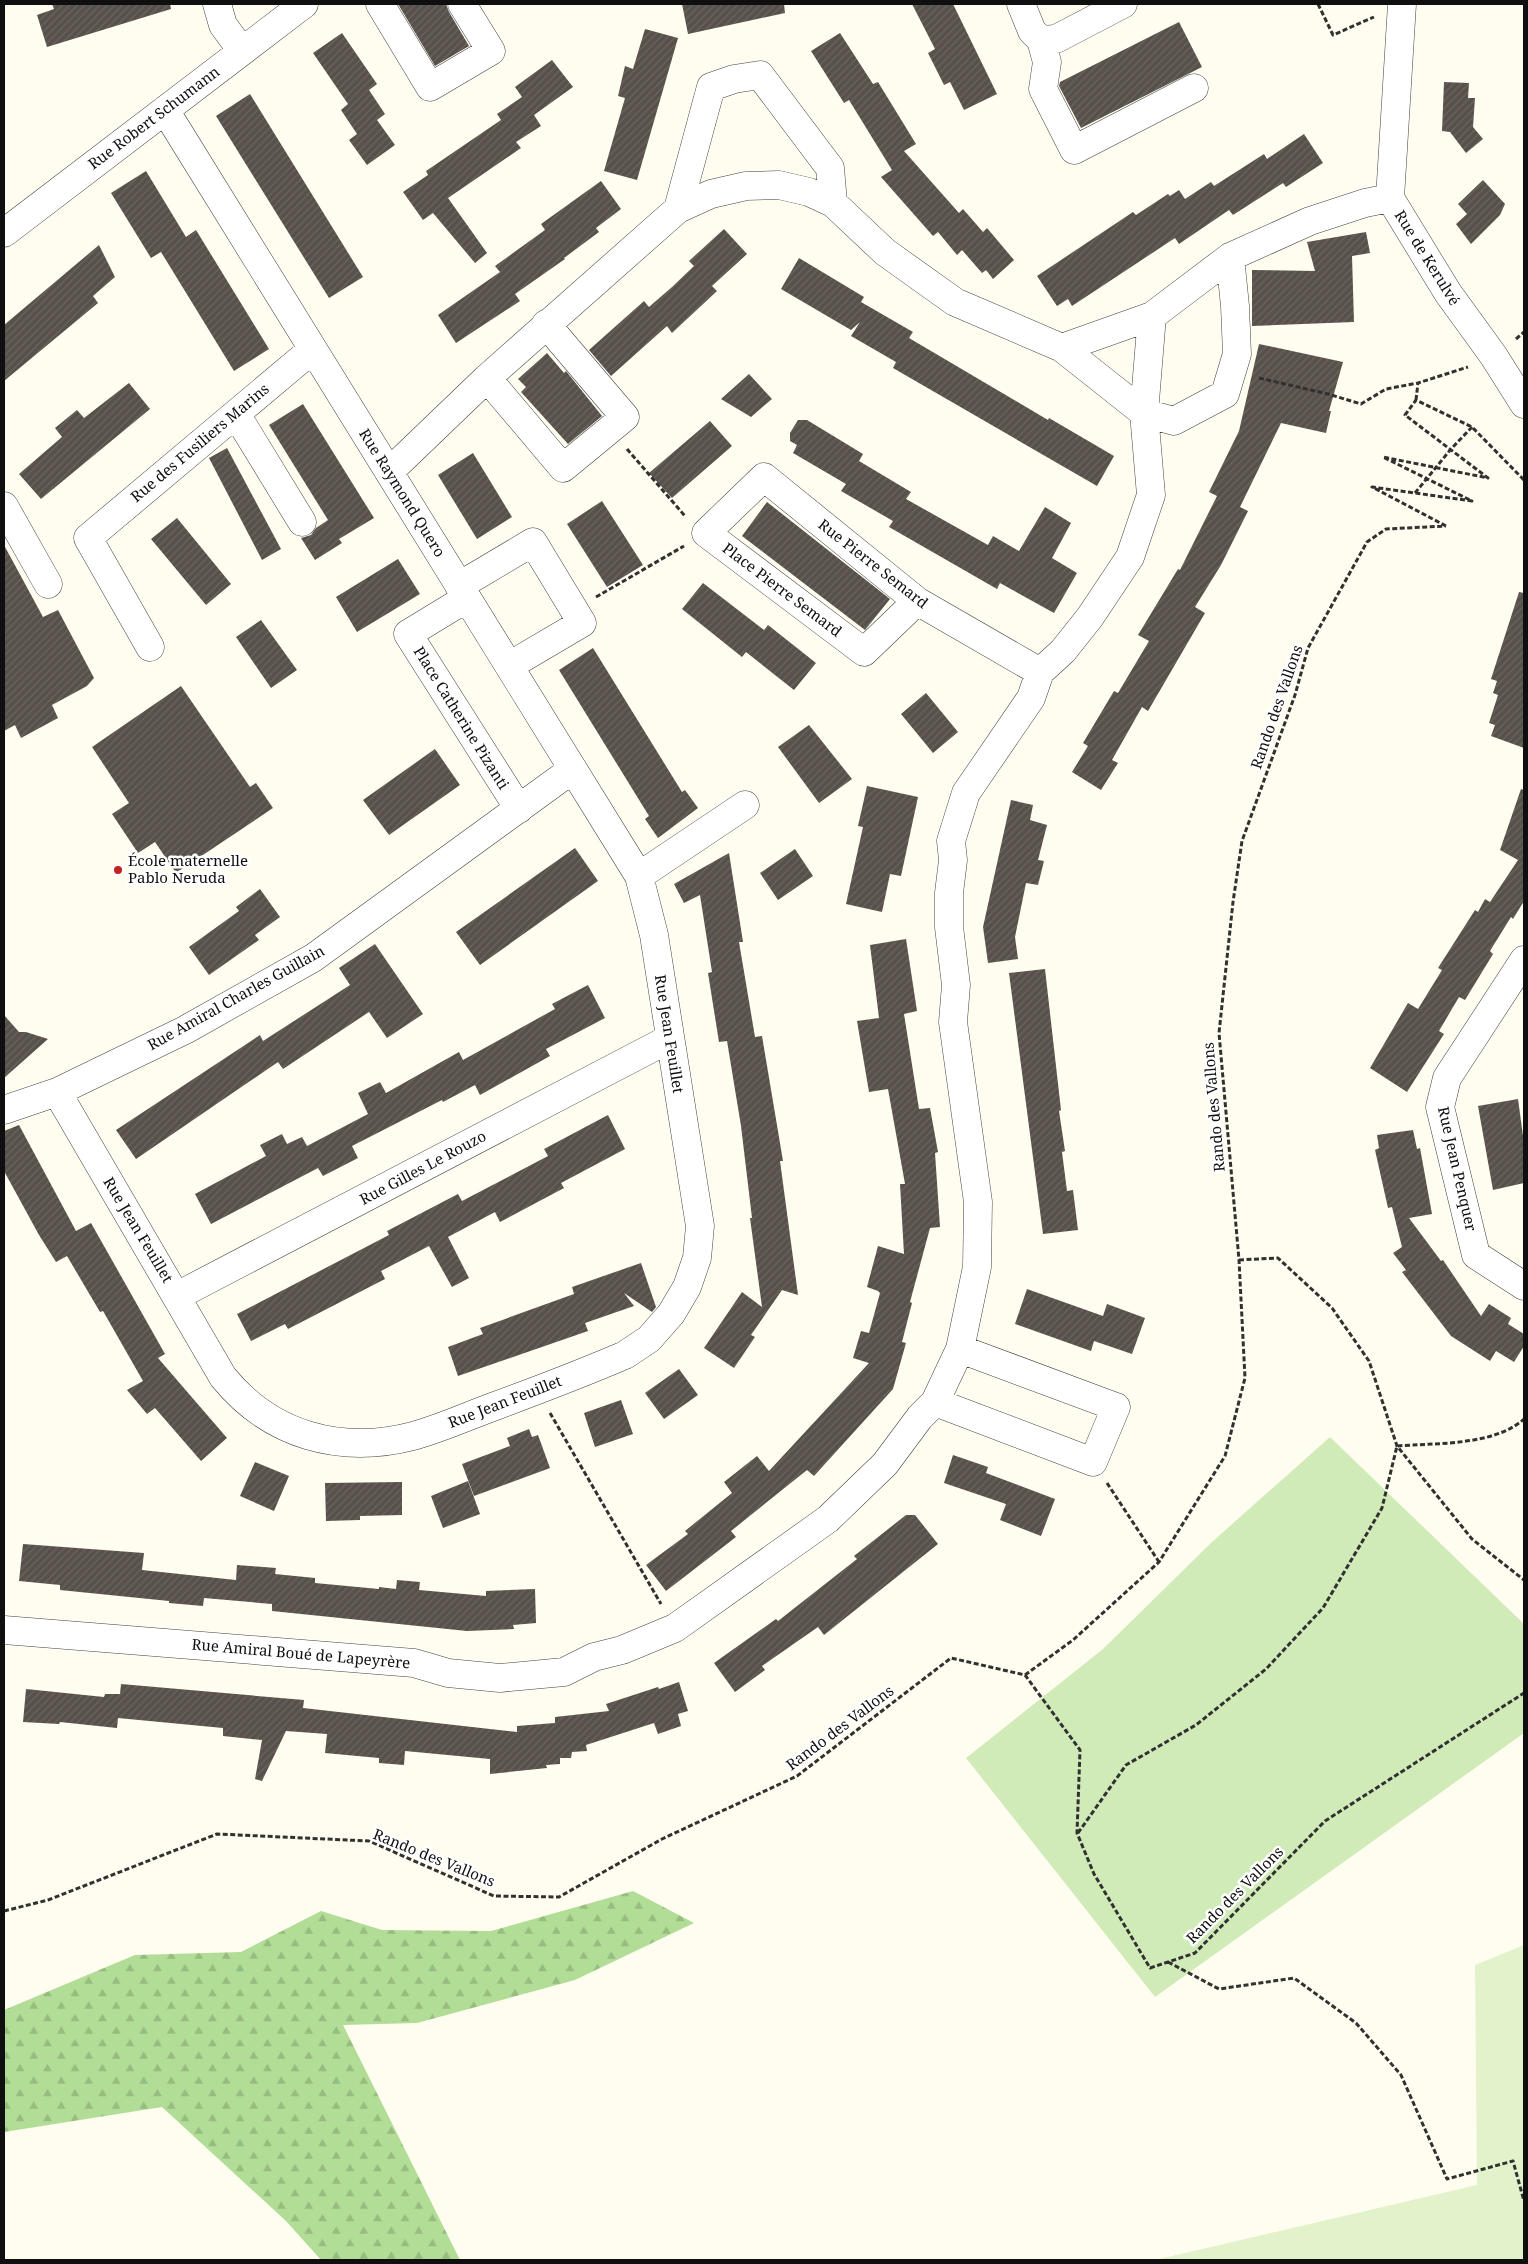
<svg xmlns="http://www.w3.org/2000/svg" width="1528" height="2264" font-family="'Noto Serif',serif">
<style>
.grass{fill:#d0ebb8}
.forest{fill:url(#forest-firs)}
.pitch{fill:#e2f2ca}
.building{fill:url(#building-hatch)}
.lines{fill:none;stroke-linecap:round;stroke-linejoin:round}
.minor-casing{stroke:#424242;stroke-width:29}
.path{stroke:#313131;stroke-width:3;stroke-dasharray:5 2.5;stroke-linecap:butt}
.minor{stroke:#fff;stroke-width:28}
.poi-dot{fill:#c52120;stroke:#fff;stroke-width:2}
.labels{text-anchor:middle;stroke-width:5;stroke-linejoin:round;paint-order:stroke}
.street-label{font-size:15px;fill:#0f0f0f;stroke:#fff}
.poi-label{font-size:15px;fill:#0f0f0f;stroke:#fff;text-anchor:start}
</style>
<defs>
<pattern id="forest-firs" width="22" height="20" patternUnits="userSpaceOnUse" patternTransform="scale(1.25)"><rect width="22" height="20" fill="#b2dd96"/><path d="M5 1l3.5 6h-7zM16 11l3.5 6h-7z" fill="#98bc80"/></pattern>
<pattern id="building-hatch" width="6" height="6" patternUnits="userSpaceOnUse" patternTransform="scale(1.25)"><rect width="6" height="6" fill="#58504a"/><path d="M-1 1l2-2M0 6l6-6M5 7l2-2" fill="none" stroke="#6b6560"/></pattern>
</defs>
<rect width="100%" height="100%" fill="#fffdf0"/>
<path class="grass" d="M 1330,1437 L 1524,1624 L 1524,1733 L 1155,1997 L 966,1758 L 1103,1649 L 1212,1542 Z"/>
<path class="forest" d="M 633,1891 L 694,1923 L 575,1980 L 417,2023 L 343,2025 L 460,2260 L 321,2260 L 286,2221 L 162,2107 L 4,2132 L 4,2010 L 135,1955 L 241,1952 L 321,1911 L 382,1930 L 491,1931 Z"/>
<path class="pitch" d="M 1524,1945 L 1524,2260 L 1155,2260 L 1477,2185 L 1475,1965 Z"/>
<path class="building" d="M 52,4 L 170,4 L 171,9 L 47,47 L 37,15 L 54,9 Z
M 398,4 L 446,4 L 449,12 L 469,46 L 435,66 Z
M 682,4 L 784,4 L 785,13 L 688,34 Z
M 912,4 L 953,4 L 997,94 L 964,110 L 950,82 L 944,85 L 928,53 L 935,49 Z
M 1179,22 L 1202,67 L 1081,128 L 1059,86 L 1060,82 Z
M 645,29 L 678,38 L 637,180 L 604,171 L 625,98 L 618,96 L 625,66 L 633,69 Z
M 342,33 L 377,84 L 369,90 L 385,114 L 377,120 L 395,145 L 367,165 L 349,140 L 357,134 L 341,110 L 348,104 L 313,53 Z
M 840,33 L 873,84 L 878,82 L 916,144 L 904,151 L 959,213 L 963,209 L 983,232 L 987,228 L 1014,260 L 993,279 L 986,270 L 982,273 L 962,250 L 957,255 L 938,232 L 933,236 L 881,177 L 892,170 L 849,100 L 844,103 L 811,51 Z
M 552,60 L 573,87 L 534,115 L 541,126 L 516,142 L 521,148 L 448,198 L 487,253 L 475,263 L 433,213 L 423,220 L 403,192 L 428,175 L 426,171 L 501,120 L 497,114 L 522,97 L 515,87 Z
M 1444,82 L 1469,83 L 1468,98 L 1475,98 L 1473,127 L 1483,139 L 1466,153 L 1450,132 L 1442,131 Z
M 250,94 L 363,277 L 329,298 L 216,116 Z
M 1304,134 L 1323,163 L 1286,187 L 1283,183 L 1233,215 L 1229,210 L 1179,244 L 1175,238 L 1072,306 L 1068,299 L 1057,306 L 1037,276 L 1133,212 L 1136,215 L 1168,194 L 1170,196 L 1179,190 L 1185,199 L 1211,182 L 1214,186 L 1264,154 L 1267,159 Z
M 146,171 L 186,237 L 196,230 L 269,349 L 234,371 L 161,252 L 151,258 L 111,193 Z
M 1483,180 L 1505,204 L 1500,215 L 1471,244 L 1456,224 L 1467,214 L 1458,204 Z
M 601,181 L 621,209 L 596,228 L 599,232 L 564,258 L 565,259 L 515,294 L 520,301 L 456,343 L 438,315 L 500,272 L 495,266 L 545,230 L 541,224 Z
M 724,229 L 747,254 L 712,286 L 717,291 L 672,333 L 667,326 L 611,376 L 589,350 L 644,301 L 649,307 L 672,287 L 694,266 L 689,261 Z
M 1366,232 L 1370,253 L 1352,256 L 1354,322 L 1252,326 L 1252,270 L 1315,271 L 1307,242 Z
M 99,245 L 115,277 L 93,296 L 98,303 L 4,381 L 4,325 Z
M 799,258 L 864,297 L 861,302 L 913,332 L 909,338 L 1048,420 L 1049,418 L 1114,456 L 1097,486 L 893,368 L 896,362 L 851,336 L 860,322 L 851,330 L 781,289 Z
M 1259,344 L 1343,362 L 1329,411 L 1331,411 L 1326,433 L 1281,423 L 1240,507 L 1248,511 L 1221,565 L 1195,607 L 1205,613 L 1148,711 L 1142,707 L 1112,760 L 1118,763 L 1101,790 L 1072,772 L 1088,746 L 1083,743 L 1114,691 L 1118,693 L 1149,641 L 1138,635 L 1178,569 L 1180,570 L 1217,496 L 1209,492 L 1239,431 Z
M 547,353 L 564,373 L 566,371 L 602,416 L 568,444 L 521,392 L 526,387 L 518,379 Z
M 749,374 L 772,399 L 751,417 L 721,399 Z
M 129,383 L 150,409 L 41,499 L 19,474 L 62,437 L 55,428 L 77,410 L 84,418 Z
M 303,404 L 374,518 L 339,539 L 342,543 L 315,560 L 301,538 L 311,535 L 316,528 L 328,520 L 269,425 Z
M 798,420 L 807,420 L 863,454 L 859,461 L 911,492 L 906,499 L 988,545 L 993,536 L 1019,551 L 1045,507 L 1071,523 L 1052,558 L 1077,573 L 1054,613 L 1000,583 L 997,589 L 889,527 L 893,521 L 841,491 L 846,484 L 793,453 L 797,445 L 790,441 L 790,433 Z
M 710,421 L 732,446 L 672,498 L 649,473 Z
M 227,448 L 281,549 L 262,560 L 209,458 Z
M 473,453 L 512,517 L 477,539 L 438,475 Z
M 602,501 L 643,565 L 607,587 L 567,524 Z
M 767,502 L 890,599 L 865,630 L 742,536 Z
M 177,518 L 231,584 L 206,605 L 151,539 Z
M 4,545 L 43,617 L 58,610 L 94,678 L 87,686 L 52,705 L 58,718 L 21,738 L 15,725 L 4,731 Z
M 398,559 L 420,594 L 357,632 L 336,597 Z
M 703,583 L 764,630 L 768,625 L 816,663 L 794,690 L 746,652 L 742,657 L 682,609 Z
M 1519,592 L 1524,593 L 1524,748 L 1491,736 L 1495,725 L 1489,723 L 1498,695 L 1493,693 L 1497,681 L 1491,679 Z
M 261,620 L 297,670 L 271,688 L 236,637 Z
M 593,648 L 682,792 L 685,790 L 698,808 L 658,838 L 645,819 L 649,816 L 559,670 Z
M 181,686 L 250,787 L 256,783 L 273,808 L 176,873 L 155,842 L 138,853 L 112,814 L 129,803 L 92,747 Z
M 926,693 L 958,732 L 933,753 L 901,714 Z
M 809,725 L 852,779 L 819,803 L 778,747 Z
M 435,749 L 460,785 L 389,835 L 363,800 Z
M 867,786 L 918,797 L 901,876 L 890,874 L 882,912 L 846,904 L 863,827 L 858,826 Z
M 1521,789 L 1524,790 L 1524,901 L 1513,919 L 1511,917 L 1490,951 L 1493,954 L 1465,1000 L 1459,997 L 1439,1031 L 1444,1034 L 1407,1092 L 1370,1068 L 1408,1003 L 1418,1009 L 1442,970 L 1438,968 L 1475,910 L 1478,912 L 1485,899 L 1490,902 L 1518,860 L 1500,850 Z
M 1011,800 L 1033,805 L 1030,820 L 1047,825 L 1038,860 L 1044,861 L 1038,885 L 1026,883 L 1015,937 L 1018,959 L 988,963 L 983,927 Z
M 575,848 L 598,881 L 480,965 L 456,932 Z
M 795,849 L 813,876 L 778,900 L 760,873 Z
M 729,853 L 743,942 L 739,942 L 755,1037 L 762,1036 L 783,1161 L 780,1161 L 798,1295 L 782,1290 L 751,1335 L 755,1337 L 734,1368 L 704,1348 L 742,1292 L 762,1307 L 750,1218 L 752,1218 L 741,1126 L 727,1041 L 719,1042 L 708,973 L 712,972 L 700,895 L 684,903 L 674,884 Z
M 260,889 L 280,917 L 255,935 L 259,940 L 209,975 L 189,947 L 239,911 L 236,907 Z
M 906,939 L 917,1011 L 904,1014 L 919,1109 L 930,1108 L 938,1152 L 935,1153 L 940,1227 L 930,1228 L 910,1302 L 912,1303 L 902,1342 L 906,1343 L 893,1389 L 814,1476 L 807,1470 L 731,1531 L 736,1537 L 666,1591 L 646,1565 L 688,1534 L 685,1531 L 732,1493 L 724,1482 L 757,1456 L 769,1471 L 869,1363 L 853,1358 L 861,1331 L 869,1333 L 880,1293 L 878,1291 L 867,1287 L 878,1246 L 904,1254 L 900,1184 L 905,1184 L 888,1089 L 869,1092 L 857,1021 L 879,1018 L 870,945 Z
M 375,944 L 423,1014 L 387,1038 L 369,1012 L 283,1069 L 278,1062 L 136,1159 L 116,1130 L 260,1035 L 263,1041 L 350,985 L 339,968 Z
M 1045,969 L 1061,1110 L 1059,1111 L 1065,1151 L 1062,1152 L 1067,1191 L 1073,1190 L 1078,1230 L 1043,1234 L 1009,973 Z
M 588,985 L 605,1018 L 546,1049 L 550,1056 L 480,1095 L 475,1085 L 443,1102 L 442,1100 L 352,1146 L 358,1158 L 323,1176 L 318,1168 L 211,1224 L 195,1194 L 266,1156 L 260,1145 L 282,1134 L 287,1144 L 302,1137 L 307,1146 L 368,1114 L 358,1093 L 380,1082 L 386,1093 L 459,1052 L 463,1060 L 555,1009 L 552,1004 Z
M 4,1015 L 19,1032 L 26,1032 L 48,1039 L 4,1078 Z
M 1518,1099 L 1524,1143 L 1524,1183 L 1493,1190 L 1478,1106 Z
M 608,1115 L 625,1149 L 561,1183 L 564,1188 L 500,1222 L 495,1212 L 448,1237 L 469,1278 L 452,1287 L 429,1246 L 381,1271 L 385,1279 L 288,1329 L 285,1324 L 251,1341 L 237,1314 L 389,1235 L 387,1231 L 458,1194 L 462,1201 L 548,1156 L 544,1149 Z
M 19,1125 L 76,1231 L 91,1223 L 165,1354 L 158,1358 L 227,1438 L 201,1461 L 155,1408 L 147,1414 L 127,1390 L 143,1381 L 103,1311 L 100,1312 L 67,1256 L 56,1262 L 39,1235 L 4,1171 L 4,1131 Z
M 1413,1130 L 1417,1149 L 1420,1148 L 1432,1214 L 1409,1218 L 1441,1261 L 1443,1260 L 1481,1316 L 1489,1304 L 1511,1318 L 1508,1324 L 1524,1334 L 1524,1346 L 1514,1362 L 1496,1351 L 1490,1361 L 1451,1336 L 1402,1272 L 1406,1270 L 1393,1253 L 1402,1247 L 1392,1207 L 1388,1208 L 1375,1150 L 1379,1148 L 1377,1135 Z
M 641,1263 L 656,1307 L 652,1312 L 624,1293 L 634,1306 L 585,1323 L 588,1331 L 458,1376 L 448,1347 L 483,1334 L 480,1328 L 574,1294 L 572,1287 Z
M 1027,1289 L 1103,1316 L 1107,1304 L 1145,1318 L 1132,1354 L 1094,1341 L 1091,1351 L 1015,1324 Z
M 679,1369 L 698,1395 L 664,1419 L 645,1393 Z
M 621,1400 L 633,1434 L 595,1447 L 584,1413 Z
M 529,1429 L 532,1437 L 538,1435 L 550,1468 L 474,1496 L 462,1464 L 510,1446 L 507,1438 Z
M 953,1455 L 988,1467 L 986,1473 L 1055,1499 L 1041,1536 L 1000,1520 L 1006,1504 L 944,1483 Z
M 255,1462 L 289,1476 L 274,1511 L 240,1496 Z
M 468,1481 L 480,1514 L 443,1528 L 431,1496 Z
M 402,1482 L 402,1515 L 360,1516 L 360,1520 L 326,1521 L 325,1483 Z
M 906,1515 L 915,1515 L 938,1544 L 824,1635 L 818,1627 L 762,1666 L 765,1670 L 735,1692 L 714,1663 L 776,1619 L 778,1621 L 857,1559 L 854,1556 Z
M 23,1544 L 144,1553 L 142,1570 L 236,1580 L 237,1565 L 276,1568 L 275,1574 L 315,1578 L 315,1583 L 379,1589 L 379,1587 L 396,1589 L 397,1580 L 420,1582 L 419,1590 L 486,1596 L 486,1591 L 535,1589 L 536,1623 L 513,1625 L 514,1629 L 467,1631 L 272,1611 L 272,1604 L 204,1598 L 203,1606 L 169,1603 L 169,1601 L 60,1590 L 60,1585 L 19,1581 Z
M 679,1682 L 688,1711 L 678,1714 L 681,1726 L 658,1734 L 654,1723 L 586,1745 L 587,1751 L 572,1752 L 571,1758 L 560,1758 L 560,1764 L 546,1765 L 547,1768 L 490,1774 L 490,1759 L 405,1751 L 404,1765 L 379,1763 L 379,1758 L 325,1753 L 327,1734 L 286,1731 L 262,1781 L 255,1779 L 262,1740 L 223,1736 L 223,1728 L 118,1718 L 117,1728 L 60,1722 L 59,1724 L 23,1722 L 26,1689 L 104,1697 L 105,1694 L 120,1694 L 121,1684 L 304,1700 L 303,1708 L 517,1732 L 517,1726 L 555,1723 L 555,1717 L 609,1711 L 606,1704 L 658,1687 L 659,1689 Z"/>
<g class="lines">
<defs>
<path id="minor" d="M 217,4 L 223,25 L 242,51
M 380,4 L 430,87 L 491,51 L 462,4
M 1021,4 L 1032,31 L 1041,40 L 1056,39 L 1123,4
M 1402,4 L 1390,198 L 1448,293 L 1493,355 L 1524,404
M 1041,40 L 1047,62 L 1043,89 L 1074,150 L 1194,88
M 678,209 L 711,87 L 734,79 L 760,75 L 830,168 L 833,203
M 4,233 L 304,4
M 1062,348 L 1144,413 L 1174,421 L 1225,394 L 1237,354 L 1235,306 L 1230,257
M 487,378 L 563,468 L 625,417 L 546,324
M 236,414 L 302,522
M 389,472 L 487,378 L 678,209 L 711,194 L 746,186 L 779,185 L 809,192 L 833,203 L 885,252 L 955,302 L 1062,348 L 1152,316 L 1230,257 L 1310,221 L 1365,203 L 1390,198
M 4,506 L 48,584
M 459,586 L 533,542 L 582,623 L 509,666
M 467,598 L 408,634 L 519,809
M 917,601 L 864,652 L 706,533 L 764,477 L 917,601 L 1040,672
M 150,647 L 88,538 L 313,349
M 639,876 L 745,805
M 1524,960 L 1447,1078 L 1440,1107 L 1476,1255 L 1524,1286
M 57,1092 L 223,1377 C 270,1435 340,1455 413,1436 C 442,1428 470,1415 498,1405 C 541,1389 583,1373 625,1355 L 649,1339 L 671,1314 L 687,1287 L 697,1258 L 700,1226 L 654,935 L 639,876 L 165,110
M 4,1110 L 57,1092 L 185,1030 L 313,958 L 573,769
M 177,1296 L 669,1039
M 935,1402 L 1093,1462 L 1116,1407 L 960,1349
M 4,1630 L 414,1663 L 448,1673 L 500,1678 L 564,1672 L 594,1657 L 622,1650 L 675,1628 L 828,1519 L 885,1464 L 920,1417 L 935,1402 L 960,1349 L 977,1267 L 978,1202 L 953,1022 L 956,985 L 949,927 L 949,893 L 953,860 L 951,841 L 966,793 L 1031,698 L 1040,672 L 1063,651 L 1090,617 L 1130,557 L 1151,495 L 1144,413 L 1152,316"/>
</defs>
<use href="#minor" class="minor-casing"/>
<path class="path" d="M 1318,4 L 1333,35 L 1374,17
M 1516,339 L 1524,332
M 1259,378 L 1328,394 L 1361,404 L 1386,389 L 1418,383
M 1416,400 L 1418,383 L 1468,367
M 627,449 L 685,516
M 1415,493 L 1451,449 L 1472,427
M 1446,526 L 1372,487 L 1472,501 L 1383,457 L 1488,478 L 1405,415 L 1416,400 L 1472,427 L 1524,480
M 596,597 L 684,546
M 1239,1260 L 1278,1258 L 1332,1308 L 1369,1361 L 1397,1446 L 1472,1539 L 1524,1580
M 550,1413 L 661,1604
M 1107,1483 L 1159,1562
M 1025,1675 L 1073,1640 L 1159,1562 L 1225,1456 L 1245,1378 L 1239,1260 L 1219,1033 L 1233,902 L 1242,841 L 1295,695 L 1308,648 L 1367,542 L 1386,529 L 1446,526
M 1078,1833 L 1126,1765 L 1196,1725 L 1266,1669 L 1323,1608 L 1382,1508 L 1397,1446 C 1435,1443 1494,1446 1524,1419
M 4,1911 L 48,1900 L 217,1834 L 369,1841 L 494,1896 L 559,1897 L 662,1839 L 797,1776 L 951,1658 L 1025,1675 L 1080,1750 L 1077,1833 L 1094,1874 L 1150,1968 L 1195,1953 L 1325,1821 L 1524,1693
M 1168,1962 L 1219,1989 L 1294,1978 L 1356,2023 L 1401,2075 L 1447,2179 L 1513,2161 L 1524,2201"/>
<use href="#minor" class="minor"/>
</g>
<circle class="poi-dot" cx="118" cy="870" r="5"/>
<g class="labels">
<g class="street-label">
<text transform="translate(154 118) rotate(-37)" y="5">Rue Robert Schumann</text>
<text transform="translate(1427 258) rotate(58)" y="5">Rue de Kerulvé</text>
<text transform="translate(200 443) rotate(-40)" y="5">Rue des Fusiliers Marins</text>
<text transform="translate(402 493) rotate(58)" y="5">Rue Raymond Quero</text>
<text transform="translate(873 564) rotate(38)" y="5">Rue Pierre Semard</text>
<text transform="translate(782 590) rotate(37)" y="5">Place Pierre Semard</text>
<text transform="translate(1277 707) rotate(-71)" y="5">Rando des Vallons</text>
<text transform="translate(461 718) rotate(58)" y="5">Place Catherine Pizanti</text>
<text transform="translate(236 998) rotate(-29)" y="5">Rue Amiral Charles Guillain</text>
<text transform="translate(669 1034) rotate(81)" y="5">Rue Jean Feuillet</text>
<text transform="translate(1214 1107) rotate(-95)" y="5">Rando des Vallons</text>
<text transform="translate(423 1168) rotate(-28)" y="5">Rue Gilles Le Rouzo</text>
<text transform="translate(1457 1169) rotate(77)" y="5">Rue Jean Penquer</text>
<text transform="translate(138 1230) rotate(59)" y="5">Rue Jean Feuillet</text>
<text transform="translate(505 1402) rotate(-21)" y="5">Rue Jean Feuillet</text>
<text transform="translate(301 1654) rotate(5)" y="5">Rue Amiral Boué de Lapeyrère</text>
<text transform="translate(840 1728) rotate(-37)" y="5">Rando des Vallons</text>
<text transform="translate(434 1858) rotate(22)" y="5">Rando des Vallons</text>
<text transform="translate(1235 1895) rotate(-45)" y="5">Rando des Vallons</text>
</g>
<g class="poi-label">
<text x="128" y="866">École maternelle<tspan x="128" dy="17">Pablo Neruda</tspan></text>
</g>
</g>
<rect width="1528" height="2264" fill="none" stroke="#0f0f0f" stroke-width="10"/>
</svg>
